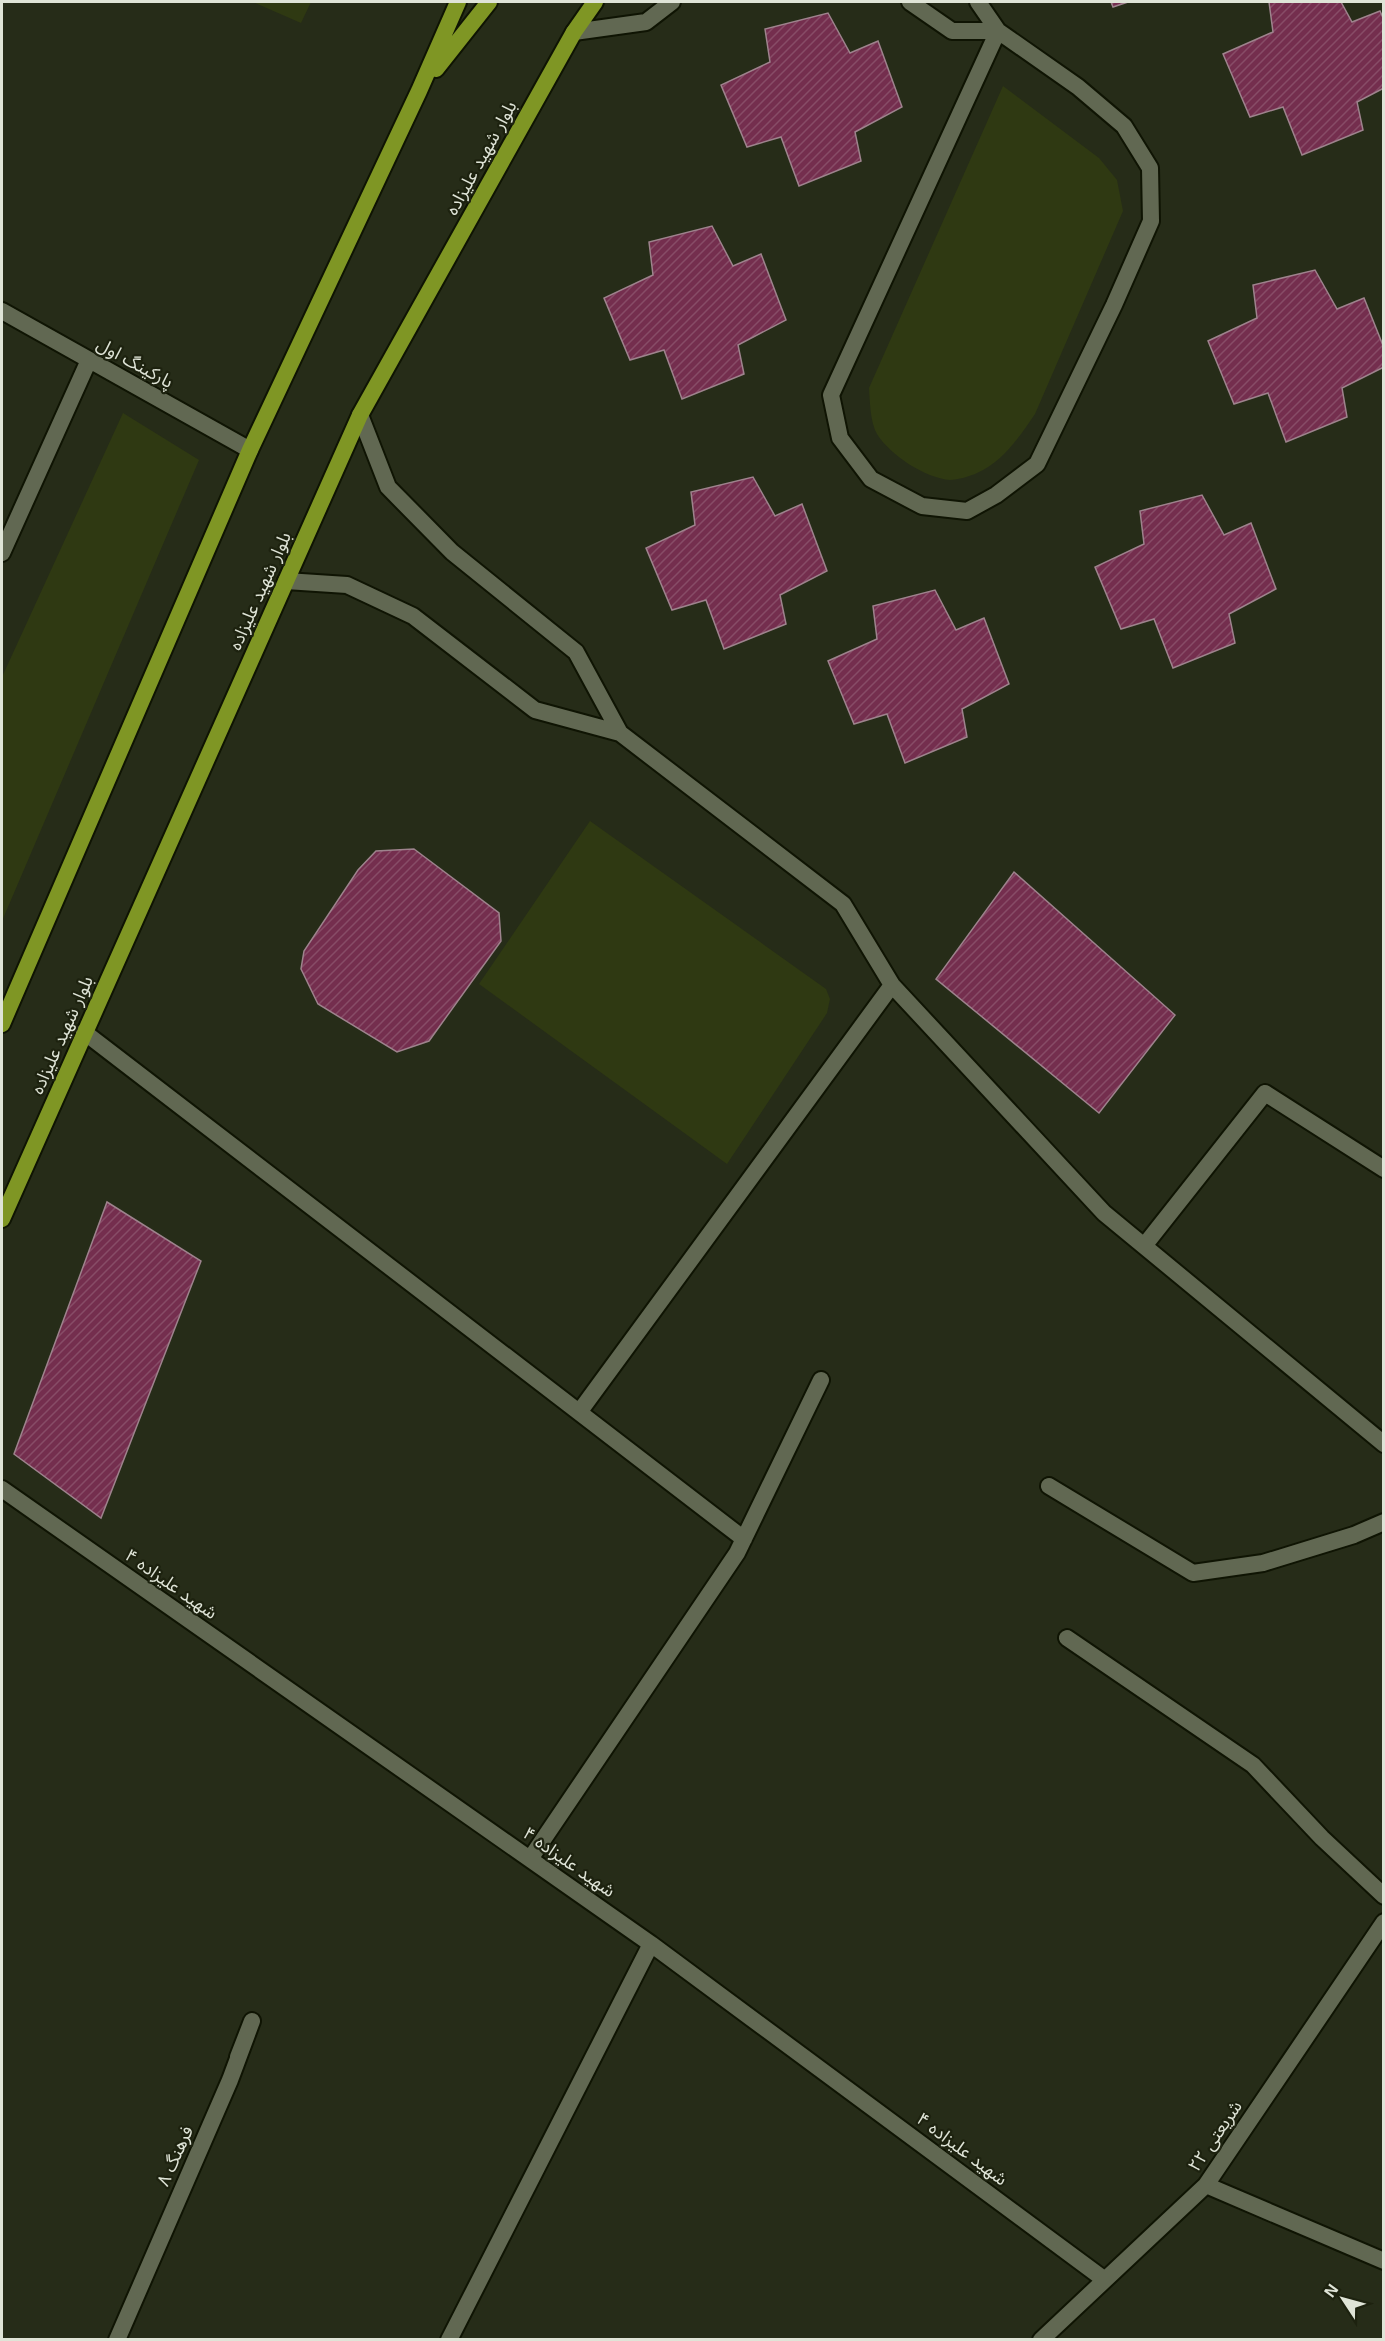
<svg xmlns="http://www.w3.org/2000/svg" width="1385" height="2341" font-family="Helvetica,'Noto Sans Arabic',sans-serif">
<style>
.green{fill:#2f3912}
.building{fill:url(#building-hatch);stroke:#9e838d;stroke-width:1.5}
.lines{fill:none;stroke-linecap:round;stroke-linejoin:round}
.minor-casing{stroke:#0f1403;stroke-width:20}
.primary-casing{stroke:#0f1403;stroke-width:20}
.minor{stroke:#616852;stroke-width:16}
.primary{stroke:#7f9624;stroke-width:16}
.labels{text-anchor:middle;stroke-width:4.5;stroke-linejoin:round;paint-order:stroke}
.street-label{font-size:18px;fill:#dfe4d7;stroke:#1d220f}
</style>
<defs>
<pattern id="building-hatch" width="6" height="6" patternUnits="userSpaceOnUse" patternTransform="scale(1.5)"><rect width="6" height="6" fill="#742e4e"/><path d="M-1 1l2-2M0 6l6-6M5 7l2-2" fill="none" stroke="#874c67"/></pattern>
</defs>
<rect width="100%" height="100%" fill="#262c18"/>
<path class="green" d="M 253,2 L 311,2 L 301,23 Z
M 1003,86 L 1099,158 L 1117,180 L 1123,211 L 1035,414 C 1020,436 1003,462 977,473 C 971,476 957,480 950,480 C 925,478 890,455 877,434 C 870,422 870,402 869,388 Z
M 123,413 L 199,460 L 2,921 L 2,677 Z
M 590,821 L 826,989 L 830,999 L 827,1013 L 727,1164 L 479,984 Z"/>
<path class="building" d="M 1111,2 L 1128,2 L 1113,7 Z
M 1269,2 L 1341,2 L 1352,22 L 1380,11 L 1384,20 L 1384,88 L 1357,102 L 1363,130 L 1302,155 L 1283,107 L 1250,117 L 1223,54 L 1273,32 Z
M 828,13 L 850,53 L 878,41 L 902,107 L 855,132 L 861,161 L 799,186 L 781,137 L 747,147 L 721,85 L 770,62 L 765,29 Z
M 712,226 L 733,266 L 761,254 L 786,320 L 738,345 L 744,374 L 682,399 L 664,350 L 630,360 L 604,298 L 653,275 L 649,242 Z
M 1315,270 L 1337,309 L 1364,298 L 1384,348 L 1384,367 L 1342,388 L 1347,417 L 1286,442 L 1268,393 L 1234,404 L 1208,341 L 1257,318 L 1253,285 Z
M 753,477 L 775,516 L 802,504 L 827,571 L 780,595 L 786,624 L 724,649 L 706,600 L 672,610 L 646,548 L 695,525 L 691,492 Z
M 1202,495 L 1224,535 L 1251,523 L 1276,589 L 1229,614 L 1235,643 L 1173,668 L 1154,619 L 1121,629 L 1095,567 L 1144,544 L 1140,511 Z
M 935,590 L 956,630 L 984,618 L 1009,684 L 962,709 L 967,737 L 905,763 L 887,714 L 854,724 L 828,661 L 877,639 L 873,606 Z
M 414,849 L 499,913 L 501,941 L 429,1041 L 397,1052 L 318,1004 L 301,969 L 304,951 L 358,870 L 376,851 Z
M 1014,872 L 1175,1015 L 1099,1113 L 936,979 Z
M 107,1202 L 201,1261 L 101,1518 L 14,1454 Z"/>
<g class="lines">
<defs>
<path id="minor" d="M 910,2 L 952,31 L 998,31
M 978,2 L 998,31
M 998,31 L 1078,87 L 1124,126 L 1150,168 L 1151,221 L 1114,305 L 1037,464 L 996,495 L 967,511 L 922,506 L 871,479 L 840,438 L 831,395 Z
M 574,32 L 646,22 L 672,2
M 2,311 L 250,450
M 360,415 L 388,487 L 452,552 L 576,652 L 620,733
M 2,553 L 89,360
M 286,581 L 347,585 L 413,616 L 535,710 L 620,733 L 843,904 L 892,985 L 1104,1213 L 1384,1444
M 84,1032 L 744,1539
M 1144,1246 L 1265,1093 L 1384,1169
M 580,1411 L 892,985
M 1049,1486 L 1193,1573 L 1263,1563 L 1354,1535 L 1384,1522
M 2,1489 L 651,1944 L 1105,2280
M 1067,1638 L 1253,1765 L 1322,1838 L 1384,1896
M 530,1859 L 737,1553 L 821,1380
M 1206,2185 L 1384,2261
M 117,2340 L 230,2080 L 252,2021 L 238,2057
M 449,2340 L 651,1944
M 1041,2340 L 1206,2185 L 1384,1922"/>
<path id="primary" d="M 436,69 L 489,2
M 2,1024 L 250,450 L 419,91 L 458,2
M 2,1219 L 360,415 L 574,32 L 595,2"/>
</defs>
<use href="#minor" class="minor-casing"/>
<use href="#primary" class="primary-casing"/>
<use href="#minor" class="minor"/>
<use href="#primary" class="primary"/>
</g>
<g class="labels">
<g class="street-label">
<text transform="translate(481 158) rotate(-61)" y="6">بلوار شهید علیزاده</text>
<text transform="translate(135 363) rotate(29)" y="6">پارکینگ اول</text>
<text transform="translate(260 591) rotate(-66)" y="6">بلوار شهید علیزاده</text>
<text transform="translate(62 1035) rotate(-66)" y="6">بلوار شهید علیزاده</text>
<text transform="translate(171 1584) rotate(35)" y="6">شهید علیزاده ۴</text>
<text transform="translate(569 1862) rotate(35)" y="6">شهید علیزاده ۴</text>
<text transform="translate(1215 2136) rotate(-56)" y="6">شریعتی ۲۲</text>
<text transform="translate(962 2149) rotate(37)" y="6">شهید علیزاده ۴</text>
<text transform="translate(175 2156) rotate(-66)" y="6">فرهنگ ۸</text>
</g>
</g>
<rect width="1385" height="2341" fill="none" stroke="#dfe4d7" stroke-width="6"/>
<g transform="translate(1343 2299) rotate(306)" stroke="#1d220f" stroke-width="4.5" paint-order="stroke">
<path d="M0-4.5L10 22L0 15L-10 22Z" fill="#dfe4d7"/>
<text y="-9" font-size="16" font-weight="bold" text-anchor="middle" fill="#dfe4d7">N</text>
</g>
</svg>
